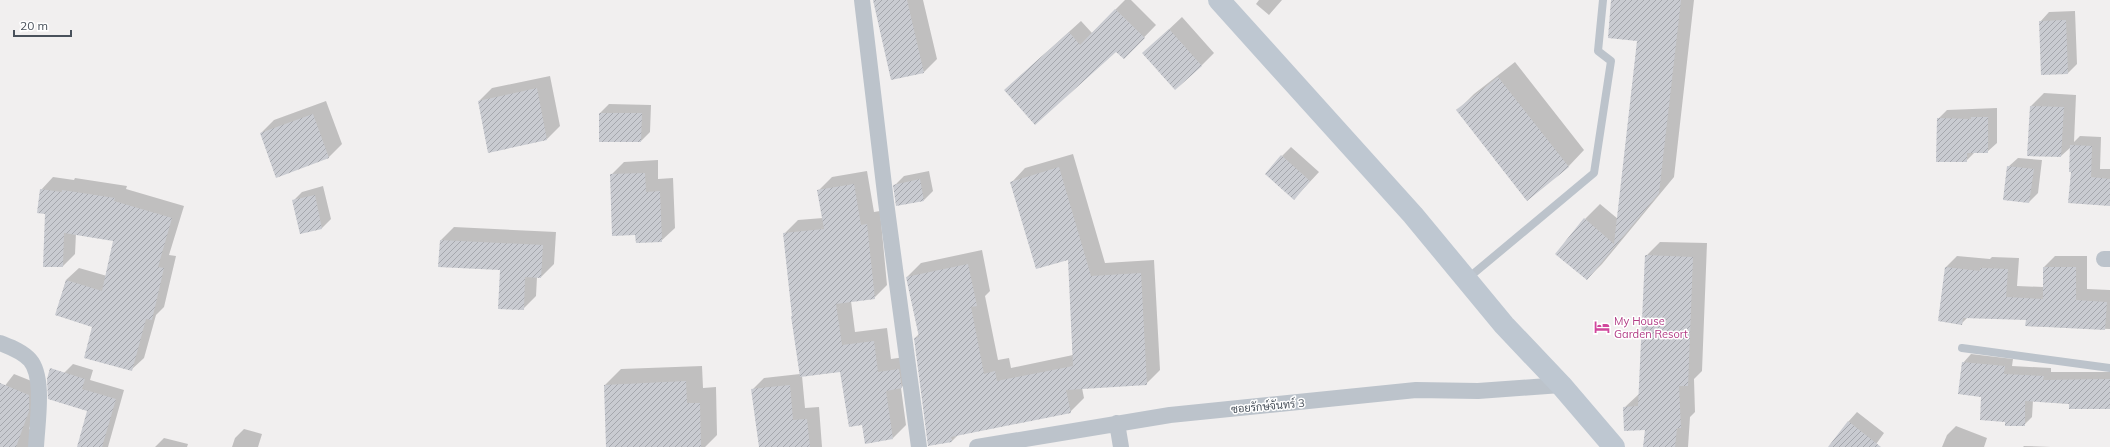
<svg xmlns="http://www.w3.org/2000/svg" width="2110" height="447" font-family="Mulish,Sarabun,sans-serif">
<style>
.shadow{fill:#0003}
.building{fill:url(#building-hatch)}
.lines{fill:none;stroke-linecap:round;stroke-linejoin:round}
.service{stroke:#bcc3cb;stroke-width:8}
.minor{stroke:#bcc3cb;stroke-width:16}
.secondary{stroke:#bec7d1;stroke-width:22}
.labels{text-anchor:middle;stroke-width:3;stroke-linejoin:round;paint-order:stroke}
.hotel-label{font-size:11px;fill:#b23c85;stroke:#fff;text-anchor:start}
.street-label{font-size:11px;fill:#49515b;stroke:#fff}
</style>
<defs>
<pattern id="building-hatch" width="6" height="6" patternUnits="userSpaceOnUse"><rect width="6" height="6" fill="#c9cbd1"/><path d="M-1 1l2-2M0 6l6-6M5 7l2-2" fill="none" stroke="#a5a7ad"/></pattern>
</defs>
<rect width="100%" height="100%" fill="#f1efef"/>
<path class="shadow" d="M 874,0 L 923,0 L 937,59 L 924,72 Z
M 1125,0 L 1131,0 L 1156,25 L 1124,58 L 1116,51 L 1018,78 L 1081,21 L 1092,33 Z
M 1259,0 L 1282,0 L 1269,15 L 1256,4 Z
M 1612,0 L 1694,0 L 1674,177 L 1602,264 L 1587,279 L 1585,219 L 1600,204 L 1618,219 L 1638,40 Z
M 2075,11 L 2077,64 L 2068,73 L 2042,74 L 2040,22 L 2049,12 Z
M 1182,17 L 1214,53 L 1201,66 L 1144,53 Z
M 1515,62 L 1584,150 L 1568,167 L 1458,110 L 1474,94 Z
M 550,76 L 560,126 L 547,139 L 479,101 L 492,88 Z
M 2044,93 L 2076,95 L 2074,142 L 2080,136 L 2101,137 L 2100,169 L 2110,169 L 2110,205 L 2072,171 L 2071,147 L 2061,156 L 2031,106 Z
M 326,101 L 342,144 L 328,158 L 261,133 L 274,120 Z
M 609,104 L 651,105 L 650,132 L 641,141 L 600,113 Z
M 1997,108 L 1997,143 L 1987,152 L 1975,152 L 1966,161 L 1938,119 L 1947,110 Z
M 1291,147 L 1319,172 L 1294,199 L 1282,156 Z
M 1073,154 L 1105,263 L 1154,260 L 1160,370 L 1146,384 L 1082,388 L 1084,398 L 1070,412 L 959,434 L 952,441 L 915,338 L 919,334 L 907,277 L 921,263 L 982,250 L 990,291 L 985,296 L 998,360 L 1009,358 L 1011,368 L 1073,355 L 1069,258 L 1012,182 L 1025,168 Z
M 2018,158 L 2042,160 L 2038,193 L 2029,202 L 2008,167 Z
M 658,160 L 658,179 L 673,178 L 675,228 L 661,241 L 611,175 L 624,162 Z
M 867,171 L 874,212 L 880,211 L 887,285 L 874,298 L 851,301 L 855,332 L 887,328 L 891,359 L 912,356 L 914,374 L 901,388 L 906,425 L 893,438 L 863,424 L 841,371 L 802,376 L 805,408 L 819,407 L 822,447 L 760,447 L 752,390 L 764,378 L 800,374 L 784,234 L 798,220 L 823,218 L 818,191 L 832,177 Z
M 929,171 L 933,191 L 924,200 L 895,185 L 904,176 Z
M 53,177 L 74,180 L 75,178 L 127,186 L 126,189 L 184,206 L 169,255 L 176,256 L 164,307 L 156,315 L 144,358 L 131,370 L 94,326 L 56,315 L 66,280 L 79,268 L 107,276 L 115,240 L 76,233 L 75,254 L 63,266 L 46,213 L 41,190 Z
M 323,186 L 331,219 L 322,228 L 301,233 L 293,201 L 302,192 Z
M 454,227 L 556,232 L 554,264 L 541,277 L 537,277 L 536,296 L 523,309 L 501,269 L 441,240 Z
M 1660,242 L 1707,243 L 1702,371 L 1694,379 L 1695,412 L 1690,417 L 1688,447 L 1644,447 L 1646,429 L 1624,408 L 1640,393 L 1646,256 Z
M 1957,256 L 1990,259 L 1992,257 L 2019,258 L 2017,286 L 2044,287 L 2044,267 L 2055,256 L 2087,256 L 2087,289 L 2110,290 L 2110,329 L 2026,326 L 2027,319 L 1968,317 L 1962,323 L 1946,267 Z
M 1971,354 L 2013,359 L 2012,366 L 2051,368 L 2051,372 L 2110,372 L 2110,408 L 2033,400 L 2032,417 L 2024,425 L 2006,421 L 1982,396 L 1963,363 Z
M 73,364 L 93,370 L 90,380 L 124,390 L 108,447 L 78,447 L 88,410 L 64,373 Z
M 702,366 L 703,388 L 716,387 L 717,435 L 705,447 L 607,447 L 605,385 L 621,369 Z
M 14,374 L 39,384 L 39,400 L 29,429 L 37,432 L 35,447 L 0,447 L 0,392 Z
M 1857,412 L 1884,433 L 1874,447 L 1838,447 L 1848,422 Z
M 1956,426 L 1987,438 L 1984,447 L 1942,447 L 1947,435 Z
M 244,429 L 262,434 L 258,447 L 232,447 L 235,438 Z
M 164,438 L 188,444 L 187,447 L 155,447 Z
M 2024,446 L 2051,447 L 2023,447 Z"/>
<path class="building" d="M 873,0 L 907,0 L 924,73 L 891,80 Z
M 1611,0 L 1681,0 L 1659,193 L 1587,280 L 1555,254 L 1584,218 L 1614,244 L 1637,41 L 1608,38 Z
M 1115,9 L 1145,38 L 1124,59 L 1116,52 L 1035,125 L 1004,90 L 1069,32 L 1080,45 Z
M 2066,20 L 2068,74 L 2041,75 L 2039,21 Z
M 1169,29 L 1202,66 L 1175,90 L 1142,53 Z
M 1498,77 L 1569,167 L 1527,201 L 1456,110 Z
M 537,88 L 547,140 L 488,153 L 478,101 Z
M 2030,106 L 2064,107 L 2061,157 L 2027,156 Z
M 599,113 L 642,113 L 641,142 L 599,142 Z
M 313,114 L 329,158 L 276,178 L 260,133 Z
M 1971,117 L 1988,117 L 1988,153 L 1967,153 L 1967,162 L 1936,162 L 1937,118 L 1971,119 Z
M 2070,145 L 2092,146 L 2091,177 L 2110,179 L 2110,206 L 2068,203 L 2071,172 L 2069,172 Z
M 1281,155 L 1310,181 L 1294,200 L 1265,174 Z
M 2007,166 L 2034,169 L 2029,203 L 2003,200 Z
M 1059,167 L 1091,276 L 1141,273 L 1147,385 L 1066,390 L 1071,413 L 951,437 L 952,442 L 928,446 L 914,338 L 919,337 L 906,277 L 968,264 L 977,306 L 971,307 L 984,374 L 995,371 L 997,381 L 1073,366 L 1068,260 L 1036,269 L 1010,182 Z
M 645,173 L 646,192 L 660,191 L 662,242 L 636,243 L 635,235 L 612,236 L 610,174 Z
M 920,179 L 924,201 L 896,206 L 893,185 Z
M 854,184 L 861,225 L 867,224 L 875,299 L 836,304 L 842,345 L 874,341 L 878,372 L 899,369 L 902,388 L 886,391 L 893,439 L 865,444 L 862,425 L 849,427 L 840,372 L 800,377 L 791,316 L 792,316 L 783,233 L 824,229 L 817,190 Z
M 40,189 L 62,192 L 62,190 L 115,198 L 114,201 L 172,218 L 158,267 L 164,268 L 152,320 L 146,319 L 132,371 L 84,358 L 92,327 L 55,315 L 66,280 L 102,291 L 113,241 L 64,233 L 63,267 L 43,267 L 45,214 L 37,213 Z
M 315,195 L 322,229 L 300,234 L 292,200 Z
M 440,240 L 543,245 L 541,278 L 525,277 L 524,310 L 498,309 L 500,270 L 438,267 Z
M 1645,255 L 1693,257 L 1688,386 L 1679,386 L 1681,428 L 1677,428 L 1675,447 L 1643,447 L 1645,430 L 1624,431 L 1623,407 L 1638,406 Z
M 1945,267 L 1980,271 L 1980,268 L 2008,269 L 2006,297 L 2043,299 L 2043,267 L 2076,267 L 2076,300 L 2107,302 L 2105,330 L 2025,326 L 2026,320 L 1963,318 L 1962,325 L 1938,321 Z
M 1962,362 L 2005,366 L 2004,374 L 2044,376 L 2043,380 L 2110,379 L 2110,409 L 2069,409 L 2069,404 L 2025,401 L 2025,426 L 2005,426 L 2005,422 L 1980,420 L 1981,397 L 1958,394 Z
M 50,368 L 85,379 L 82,389 L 116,399 L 102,447 L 77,447 L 87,411 L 48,399 L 47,379 Z
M 686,381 L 687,403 L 700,403 L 701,447 L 606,447 L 604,385 Z
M 0,383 L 29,395 L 29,411 L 16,447 L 0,447 Z
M 790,385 L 793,420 L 807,419 L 810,447 L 759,447 L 751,389 Z
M 1848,421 L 1881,447 L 1828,447 Z"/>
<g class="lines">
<path class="service" d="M 1467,279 L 1594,173 L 1611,61 L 1598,51 L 1603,0
M 1962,348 L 2110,368"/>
<path class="minor" d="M 862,0 L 886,202 L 919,447
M 2104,259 L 2110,259
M 0,343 C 10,347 22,351 30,360 C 45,377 37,424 36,447
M 1117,423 L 1121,447
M 977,447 L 1170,415 L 1416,390 L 1478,391 L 1561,385"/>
<path class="secondary" d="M 1219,0 L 1413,215 L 1504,325 L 1561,385 L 1614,447"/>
</g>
<defs>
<symbol id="hotel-bare" viewBox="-9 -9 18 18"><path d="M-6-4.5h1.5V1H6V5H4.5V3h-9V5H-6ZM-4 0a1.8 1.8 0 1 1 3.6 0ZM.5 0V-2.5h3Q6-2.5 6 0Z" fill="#d1479c" stroke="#fff" stroke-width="2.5" paint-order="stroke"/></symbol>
</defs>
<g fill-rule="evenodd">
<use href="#hotel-bare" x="1591" y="316" width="22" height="22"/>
</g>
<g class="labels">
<g class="hotel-label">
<text x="1614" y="325">My House<tspan x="1614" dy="13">Garden Resort</tspan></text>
</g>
<g class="street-label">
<text transform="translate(1268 406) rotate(-5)" y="4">ซอยรักษ์จันทร์ 3</text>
</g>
</g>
<path d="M14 30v6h57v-6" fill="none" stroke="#49515b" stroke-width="2"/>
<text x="20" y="30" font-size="12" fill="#49515b" stroke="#ffffff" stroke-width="3" paint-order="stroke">20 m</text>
</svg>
